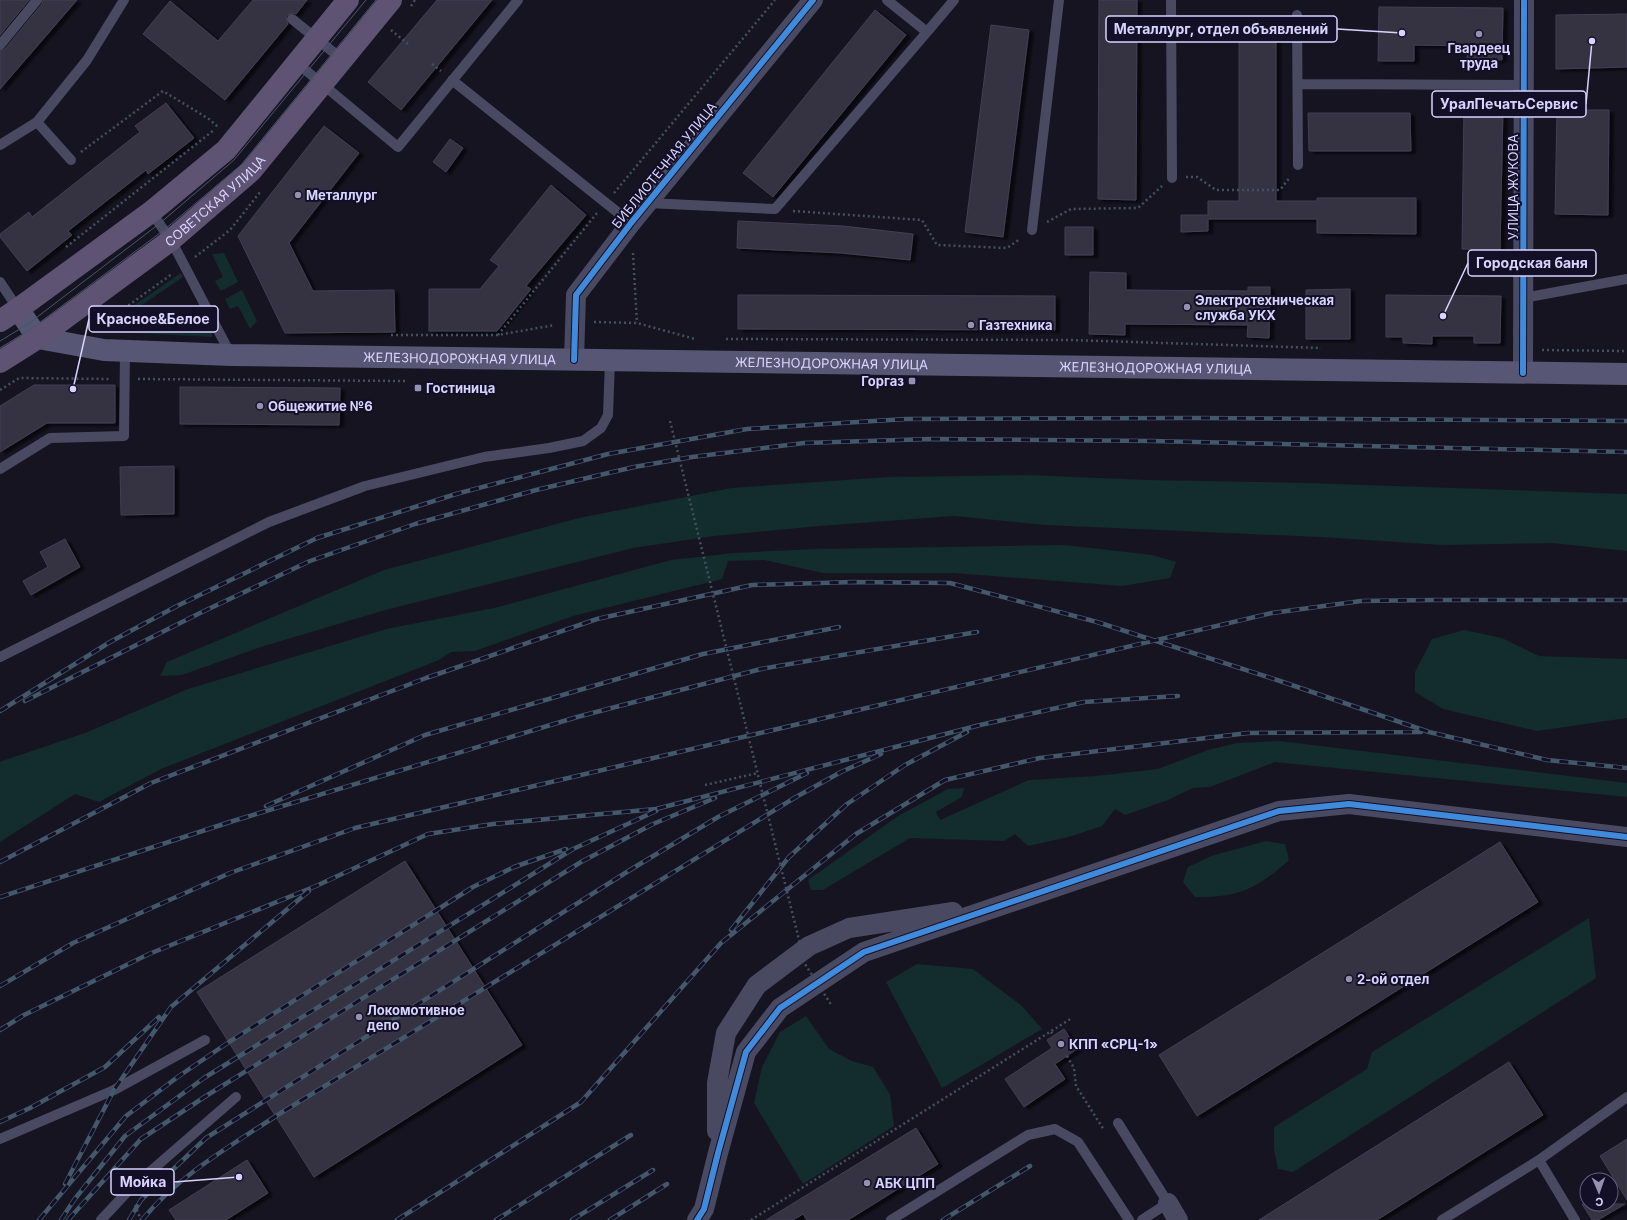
<svg xmlns="http://www.w3.org/2000/svg" width="1627" height="1220" font-family="Inter,sans-serif">
<style>
.green{fill:#132c2d}
.building{fill:#343243;stroke:#433f54;filter:url(#shadow)}
.lines{fill:none;stroke-linecap:round;stroke-linejoin:round}
.path{stroke:#44505f;stroke-width:2.5;stroke-dasharray:2 3;stroke-linecap:butt}
.lane{stroke:#4a4962;stroke-width:10}
.street{stroke:#4a4962;stroke-width:20}
.secondary{stroke:#575674;stroke-width:22}
.primary{stroke:#5e5373;stroke-width:22}
.tram{stroke:#43596b;stroke-width:1}
.rail-casing{stroke:#43596b;stroke-width:4.5}
.rail{stroke:#130f26;stroke-width:3;stroke-dasharray:9;stroke-linecap:butt}
.path-bridge{stroke:#44505f;stroke-width:2.5;stroke-dasharray:2 3;stroke-linecap:butt}
.cycleway-casing{stroke:#130f26;stroke-width:8}
.cycleway{stroke:#408adc;stroke-width:6}
.poi-dot{fill:#9591b1;stroke:#130f26;stroke-width:1.5}
.labels{text-anchor:middle;stroke-width:4;stroke-linejoin:round;paint-order:stroke}
.poi-label{font-size:13px;font-weight:bold;fill:#d9d4ff;stroke:#130f26;text-anchor:start}
.street-label{font-size:13px;fill:#d9d4ff;stroke:#130f26}
.leader{fill:none;stroke:#d9d4ff;stroke-width:1.5}
.callout-dot{fill:#d9d4ff;stroke:#130f26;stroke-width:1.5}
.callout{fill:#130f26;stroke:#d9d4ff;stroke-width:1.5}
.callout-label{font-size:14px;text-anchor:middle;font-weight:bold;fill:#d9d4ff}
</style>
<defs>
<filter id="shadow"><feDropShadow dx="4.5" dy="2.5" stdDeviation="1" flood-color="#0009"/></filter>
</defs>
<rect width="100%" height="100%" fill="#161421"/>
<path class="green" d="M 224,253 L 238,282 L 221,291 L 215,281 L 223,277 L 212,254 Z
M 181,273 L 183,277 L 117,322 L 114,319 Z
M 242,290 L 257,321 L 250,329 L 238,306 L 230,309 L 225,299 Z
M 117,327 L 212,332 L 212,337 L 117,332 Z
M 1027,475 L 1147,480 L 1308,483 L 1627,494 L 1627,551 L 1552,543 L 1442,545 L 1320,537 L 1046,525 L 954,516 L 819,526 L 714,536 L 633,548 L 389,609 L 264,646 L 182,675 L 160,676 L 167,662 L 384,570 L 579,518 L 731,488 L 889,477 Z
M 1065,545 L 1152,555 L 1176,562 L 1170,578 L 1122,586 L 953,573 L 823,573 L 764,560 L 728,561 L 722,579 L 573,616 L 475,651 L 451,652 L 439,660 L 161,769 L 99,802 L 75,794 L 0,842 L 0,762 L 2,761 L 85,733 L 188,689 L 386,629 L 494,608 L 671,560 L 734,553 L 813,549 Z
M 1464,630 L 1502,638 L 1539,656 L 1627,659 L 1627,718 L 1537,731 L 1443,709 L 1415,692 L 1415,672 L 1432,639 Z
M 1279,741 L 1627,783 L 1627,797 L 1275,762 L 1210,787 L 1193,788 L 1168,800 L 1125,815 L 1115,809 L 1102,826 L 1069,837 L 1028,846 L 1015,834 L 1004,841 L 910,838 L 823,890 L 811,890 L 808,880 L 898,816 L 948,789 L 964,788 L 962,797 L 936,812 L 940,820 L 1029,780 L 1096,776 L 1158,769 L 1208,750 L 1237,743 Z
M 1266,841 L 1285,844 L 1289,860 C 1257,889 1238,898 1195,897 L 1183,882 L 1188,867 L 1211,856 Z
M 1589,918 L 1596,978 L 1293,1172 L 1278,1169 L 1274,1149 L 1274,1127 L 1367,1069 L 1372,1052 Z
M 917,964 L 973,969 L 1022,1006 L 1042,1029 L 942,1088 L 886,982 Z
M 806,1016 L 829,1049 L 852,1061 L 873,1067 L 890,1094 L 894,1126 L 803,1184 L 754,1103 L 762,1067 L 780,1032 Z"/>
<path class="building" d="M 0,0 L 29,0 L 0,35 Z
M 43,0 L 77,0 L 0,89 L 0,51 L 5,49 L 42,4 Z
M 253,0 L 307,0 L 296,14 L 293,13 L 287,15 L 286,18 L 288,24 L 225,100 L 143,34 L 170,1 L 218,41 Z
M 437,0 L 492,0 L 401,110 L 368,82 Z
M 1099,0 L 1137,0 L 1136,200 L 1098,199 Z
M 1379,7 L 1503,8 L 1502,60 L 1467,60 L 1468,46 L 1414,45 L 1414,61 L 1378,61 Z
M 875,10 L 906,35 L 773,197 L 743,173 Z
M 1627,14 L 1627,67 L 1556,69 L 1556,15 Z
M 1239,17 L 1276,17 L 1276,201 L 1317,201 L 1317,198 L 1416,198 L 1416,234 L 1317,233 L 1317,219 L 1208,219 L 1208,231 L 1181,232 L 1181,215 L 1208,215 L 1208,201 L 1239,201 Z
M 991,25 L 1029,30 L 1003,237 L 965,232 Z
M 166,103 L 194,138 L 148,174 L 146,170 L 68,231 L 72,235 L 27,271 L 0,237 L 0,234 L 29,212 L 32,217 L 140,132 L 135,126 Z
M 1464,107 L 1503,108 L 1500,250 L 1462,249 Z
M 1557,110 L 1609,110 L 1608,215 L 1555,214 Z
M 1308,113 L 1410,113 L 1411,151 L 1309,151 Z
M 324,126 L 359,153 L 289,243 L 313,291 L 394,290 L 395,332 L 285,333 L 238,236 Z
M 450,139 L 463,148 L 446,172 L 433,162 Z
M 551,185 L 586,215 L 526,286 L 531,289 L 497,331 L 429,331 L 429,289 L 480,289 L 499,266 L 490,260 Z
M 738,221 L 843,226 L 913,234 L 910,260 L 841,253 L 737,248 Z
M 1065,227 L 1093,227 L 1093,255 L 1065,255 Z
M 1090,272 L 1126,273 L 1126,290 L 1248,291 L 1248,287 L 1270,287 L 1269,338 L 1247,337 L 1248,325 L 1125,324 L 1125,335 L 1089,334 Z
M 1350,289 L 1350,339 L 1306,339 L 1306,290 Z
M 738,295 L 1055,296 L 1055,330 L 738,329 Z
M 1386,295 L 1501,296 L 1500,343 L 1474,343 L 1474,336 L 1432,336 L 1432,344 L 1403,343 L 1403,337 L 1386,337 Z
M 34,385 L 115,385 L 115,423 L 47,423 L 0,452 L 0,406 Z
M 180,387 L 340,388 L 339,425 L 180,424 Z
M 174,466 L 174,514 L 121,515 L 120,467 Z
M 65,539 L 80,567 L 31,595 L 23,581 L 48,567 L 40,552 Z
M 1500,842 L 1538,902 L 1197,1116 L 1159,1055 Z
M 405,861 L 522,1045 L 314,1177 L 197,992 Z
M 1064,1029 L 1077,1049 L 1055,1064 L 1065,1079 L 1024,1107 L 1005,1079 L 1052,1048 L 1047,1040 Z
M 1509,1062 L 1543,1115 L 1377,1220 L 1259,1220 Z
M 916,1128 L 938,1164 L 848,1220 L 807,1220 L 803,1214 L 793,1220 L 766,1220 Z
M 1627,1139 L 1627,1200 L 1600,1156 Z
M 247,1160 L 268,1193 L 226,1220 L 176,1220 L 169,1210 Z
M 1582,1204 L 1625,1204 L 1598,1220 L 1592,1220 Z"/>
<g class="lines">
<path class="path" d="M 411,6 L 415,0
M 391,30 L 408,44
M 432,64 L 441,71
M 81,152 L 163,91 L 209,119 L 218,127
M 1186,177 L 1197,177 L 1216,190 L 1280,190 L 1290,177
M 614,193 L 775,0
M 793,211 L 922,220 L 937,245 L 1007,248 L 1020,239
M 1047,222 L 1071,209 L 1138,208 L 1162,186
M 66,247 L 214,130
M 633,253 L 637,323
M 195,257 L 230,230 L 261,191
M 594,322 L 637,323 L 695,339
M 104,323 L 172,274
M 391,335 L 498,335 L 555,325
M 498,335 L 597,213
M 726,339 L 1070,340 L 1321,348
M 1542,350 L 1627,351
M 138,379 L 405,381
M 0,390 L 19,378 L 111,379
M 705,785 L 758,773
M 1051,1032 L 1054,1036
M 1067,1056 L 1074,1068 L 1076,1086 L 1104,1130
M 135,1205 L 141,1220
M 751,1220 L 1072,1018"/>
<path class="lane" d="M 887,0 L 927,32 L 954,0
M 1171,0 L 1172,178
M 1297,15 L 1298,165
M 292,19 L 343,60
M 0,45 L 37,0
M 297,63 L 398,147 L 518,0
M 452,80 L 631,223
M 1298,84 L 1524,85
M 37,122 L 87,60 L 124,0
M 0,145 L 37,122 L 71,160
M 648,203 L 775,209 L 927,32
M 151,212 L 171,240 L 231,355
M 1032,230 L 1059,0
M 0,282 L 18,309
M 1523,298 L 1627,279
M 0,469 L 50,438 L 124,436 L 125,351
M 0,657 L 269,522 L 365,486 L 484,457 L 549,448 L 583,441 L 601,428 L 608,415 L 610,361
M 1118,1123 L 1168,1203 L 1142,1220
M 0,1139 L 114,1090 L 205,1040
M 1539,1160 L 1575,1220
M 101,1220 L 129,1190 L 236,1097
M 891,1220 L 1028,1135 L 1055,1129 L 1078,1142 L 1129,1220
M 1442,1220 L 1539,1160 L 1627,1097"/>
<path class="street" d="M 574,360 L 576,295 L 631,223 L 813,0
M 1523,373 L 1524,0
M 717,1131 L 717,1083 L 726,1033 L 757,985 L 809,946 L 849,928 L 953,912
M 1168,1203 L 1178,1220
M 697,1220 L 704,1209 L 718,1153 L 746,1052 L 780,1008 L 864,952 L 1279,811 L 1349,804 L 1627,837"/>
<path class="secondary" id="s1" d="M 18,309 L 38,338 L 104,350 L 231,355 L 1627,374"/>
<g class="primary">
<path d="M 0,321 L 18,309 L 151,212 L 226,150 L 348,0"/>
<path id="s2" d="M 0,362 L 38,338 L 171,240 L 251,171 L 391,0"/>
</g>
<path class="tram" d="M 0,341 L 28,324 L 159,224 L 234,160 L 366,0
M 0,348 L 31,329 L 164,230 L 241,165 L 376,0"/>
<defs>
<path id="rail" d="M 25,701 L 200,613 L 310,561 L 415,524 L 536,490 L 634,467 L 692,457 L 804,443 L 931,439 L 1152,441 L 1627,452
M 0,711 L 110,642 L 177,606 L 317,538 L 456,494 L 608,454 L 747,429 L 906,419 L 1193,418 L 1627,421
M 266,806 L 425,735 L 703,654 L 839,627
M 0,862 L 151,783 L 426,678 L 597,619 L 752,585 L 853,582 L 950,583 L 1097,622 L 1277,680 L 1429,732 L 1547,760 L 1627,768
M 0,897 L 233,821 L 577,717 L 761,669 L 977,632
M 731,930 L 789,857 L 847,804 L 905,765 L 967,732
M 0,986 L 73,943 L 230,873 L 355,828 L 1272,613 L 1361,601 L 1433,600 L 1627,600
M 0,1030 L 24,1015 L 149,954 L 316,886 L 428,834 L 493,824 L 656,809 L 980,725 L 1084,702 L 1178,696
M 0,1122 L 30,1108 L 105,1067 L 159,1017
M 65,1184 L 114,1090 L 171,1007 L 309,891
M 39,1220 L 126,1116 L 179,1076 L 229,1042 L 473,887 L 514,867 L 566,849
M 61,1220 L 74,1200 L 125,1136 L 204,1078 L 573,849 L 656,811
M 68,1220 L 141,1139 L 206,1096 L 581,862 L 653,824 L 715,798
M 129,1220 L 141,1200 L 206,1138 L 630,870 L 718,817 L 807,773
M 142,1220 C 178,1176 229,1147 276,1116 L 796,797 L 841,772 L 881,754
M 397,1220 L 581,1102 L 721,943 L 856,834 L 945,780 L 1040,758 L 1248,733 L 1421,732
M 496,1220 L 631,1135
M 572,1220 L 653,1170
M 610,1220 L 667,1184
M 943,1220 L 1030,1166"/>
</defs>
<use href="#rail" class="rail-casing"/>
<use href="#rail" class="rail"/>
<path class="path-bridge" d="M 670,421 L 805,964 L 832,1006"/>
<defs>
<path id="cycleway" d="M 574,360 L 576,295 L 631,223 L 813,0
M 1523,373 L 1524,0
M 697,1220 L 704,1209 L 718,1153 L 746,1052 L 780,1008 L 864,952 L 1279,811 L 1349,804 L 1627,837"/>
</defs>
<use href="#cycleway" class="cycleway-casing"/>
<use href="#cycleway" class="cycleway"/>
</g>
<g class="poi-dot">
<circle cx="1479" cy="34" r="4"/>
<circle cx="298" cy="195" r="4"/>
<circle cx="1187" cy="307" r="4"/>
<circle cx="971" cy="325" r="4"/>
<rect x="908" y="377" width="8" height="8" rx="2"/>
<rect x="414" y="384" width="8" height="8" rx="2"/>
<circle cx="260" cy="406" r="4"/>
<circle cx="1349" cy="979" r="4"/>
<circle cx="359" cy="1017" r="4"/>
<circle cx="1061" cy="1044" r="4"/>
<circle cx="867" cy="1183" r="4"/>
</g>
<g class="labels">
<g class="poi-label">
<text x="1479" y="53" text-anchor="middle">Гвардеец<tspan x="1479" dy="15">труда</tspan></text>
<text x="306" y="200">Металлург</text>
<text x="1195" y="305">Электротехническая<tspan x="1195" dy="15">служба УКХ</tspan></text>
<text x="979" y="330">Газтехника</text>
<text x="904" y="386" text-anchor="end">Горгаз</text>
<text x="426" y="393">Гостиница</text>
<text x="268" y="411">Общежитие №6</text>
<text x="1357" y="984">2-ой отдел</text>
<text x="367" y="1015">Локомотивное<tspan x="367" dy="15">депо</tspan></text>
<text x="1069" y="1049">КПП «СРЦ-1»</text>
<text x="875" y="1188">АБК ЦПП</text>
</g>
<g class="street-label">
<text transform="translate(664 165) rotate(-51)" y="5">БИБЛИОТЕЧНАЯ УЛИЦА</text>
<text transform="translate(1513 187) rotate(-90)" y="5">УЛИЦА ЖУКОВА</text>
<text dy="5" stroke="none"><textPath href="#s2" startOffset="269">СОВЕТСКАЯ УЛИЦА</textPath></text>
<text dy="5" stroke="none"><textPath href="#s1" startOffset="458">ЖЕЛЕЗНОДОРОЖНАЯ УЛИЦА</textPath></text>
<text dy="5" stroke="none"><textPath href="#s1" startOffset="830">ЖЕЛЕЗНОДОРОЖНАЯ УЛИЦА</textPath></text>
<text dy="5" stroke="none"><textPath href="#s1" startOffset="1154">ЖЕЛЕЗНОДОРОЖНАЯ УЛИЦА</textPath></text>
</g>
</g>
<path class="leader" d="M1402 33L1337 29M1592 41L1586 104M1443 316L1468 263M73 389L89 319M239 1177L174 1182"/>
<g class="callout-dot">
<circle cx="1402" cy="33" r="4"/>
<circle cx="1592" cy="41" r="4"/>
<circle cx="1443" cy="316" r="4"/>
<circle cx="73" cy="389" r="4"/>
<circle cx="239" cy="1177" r="4"/>
</g>
<g class="callout">
<rect x="1106" y="16" width="231" height="26" rx="4"/>
<rect x="1432" y="91" width="154" height="26" rx="4"/>
<rect x="1468" y="250" width="128" height="26" rx="4"/>
<rect x="89" y="306" width="129" height="26" rx="4"/>
<rect x="111" y="1169" width="63" height="26" rx="4"/>
</g>
<g class="callout-label">
<text x="1221" y="34">Металлург, отдел объявлений</text>
<text x="1509" y="109">УралПечатьСервис</text>
<text x="1532" y="268">Городская баня</text>
<text x="153" y="324">Красное&amp;Белое</text>
<text x="143" y="1187">Мойка</text>
</g>
<g transform="translate(1599 1192) rotate(178)"><circle r="19" fill="#130f26" stroke="#625e7d"/>
<path d="M0-3L7 15L0 10L-7 15Z" fill="#9591b1"/>
<text y="-6" font-size="11" font-weight="bold" text-anchor="middle" fill="#d9d4ff">С</text>
</g>
</svg>
